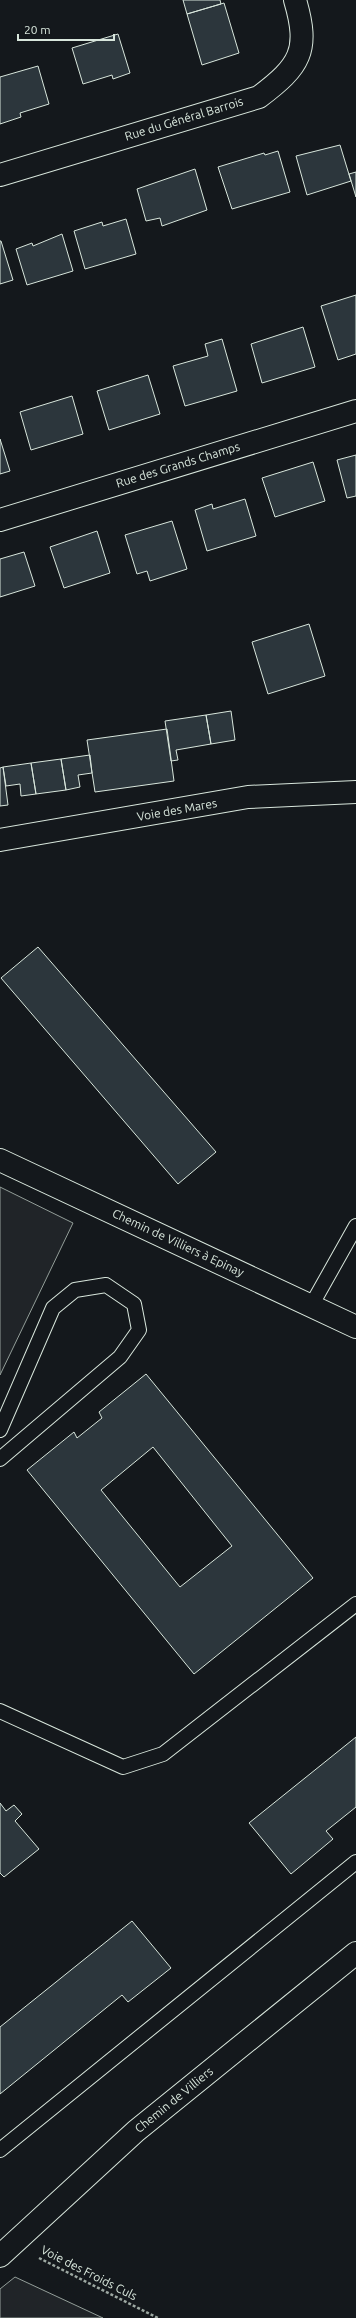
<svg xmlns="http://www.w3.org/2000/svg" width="356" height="2318" font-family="Ubuntu,sans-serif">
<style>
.green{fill:#202428;stroke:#939e99}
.building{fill:#2c363c;stroke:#d8e6dc;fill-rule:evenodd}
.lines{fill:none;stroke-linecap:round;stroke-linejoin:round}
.lane-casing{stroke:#d8e6dc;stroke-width:16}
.street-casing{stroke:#d8e6dc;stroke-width:24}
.path{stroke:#9da8a2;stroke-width:2.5;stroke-dasharray:3 2;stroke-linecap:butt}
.lane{stroke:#14181c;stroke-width:14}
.street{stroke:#14181c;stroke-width:22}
.labels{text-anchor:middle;stroke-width:3;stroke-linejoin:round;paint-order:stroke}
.street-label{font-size:12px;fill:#d8e6dc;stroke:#14181c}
</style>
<rect width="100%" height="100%" fill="#14181c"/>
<path class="green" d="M 0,1187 L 73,1223 L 0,1375 Z
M 15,2277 L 103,2318 L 0,2318 L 0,2289 Z"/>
<path class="building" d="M 183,0 L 220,0 L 221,4 L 187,14 Z
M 224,3 L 239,53 L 202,65 L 187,14 Z
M 118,34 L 130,73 L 113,79 L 112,75 L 83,84 L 72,48 Z
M 38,66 L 49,104 L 20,113 L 21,117 L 0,124 L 0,77 Z
M 340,145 L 351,181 L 307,195 L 296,156 Z
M 278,151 L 290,192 L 232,209 L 218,167 L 264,153 L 265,155 Z
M 195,169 L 207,210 L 162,226 L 160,218 L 146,221 L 137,189 Z
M 356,172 L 356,197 L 349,174 Z
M 126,219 L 136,254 L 85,269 L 74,231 L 102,222 L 103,226 Z
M 62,234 L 73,271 L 27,285 L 16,249 L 32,243 L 33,246 Z
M 1,241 L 13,280 L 0,284 L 0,241 Z
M 356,295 L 356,354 L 338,360 L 321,306 Z
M 303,327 L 315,367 L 262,383 L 251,344 Z
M 222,339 L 237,391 L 185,406 L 173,366 L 208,356 L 205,344 Z
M 148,375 L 160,414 L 109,430 L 97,391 Z
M 72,396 L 83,434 L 31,450 L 20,412 Z
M 0,439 L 10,471 L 0,474 Z
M 356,455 L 356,496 L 347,498 L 337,460 Z
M 313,462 L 325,501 L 275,517 L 262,478 Z
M 245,499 L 256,536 L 207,551 L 195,510 L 212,504 L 213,509 Z
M 172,521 L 187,569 L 150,581 L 147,571 L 137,574 L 125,535 Z
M 97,531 L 110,573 L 64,588 L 50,547 Z
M 24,552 L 35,586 L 0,597 L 0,559 Z
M 309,624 L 325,676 L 268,694 L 252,642 Z
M 231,711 L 235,740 L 211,744 L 206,715 Z
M 206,715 L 211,744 L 176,750 L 178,760 L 171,761 L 165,721 Z
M 167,729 L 174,781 L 95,792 L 87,740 Z
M 90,755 L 92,773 L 78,775 L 80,787 L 66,790 L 61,759 Z
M 61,759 L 66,790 L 36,794 L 31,763 Z
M 31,763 L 36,794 L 21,796 L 20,784 L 6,786 L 3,767 Z
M 3,767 L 8,805 L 0,806 L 0,768 Z
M 38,947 L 216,1152 L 178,1184 L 1,978 Z
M 146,1374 L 313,1578 L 194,1674 L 27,1470 L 74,1432 L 77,1438 L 102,1418 L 99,1412 ZM 153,1447 L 232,1546 L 180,1587 L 101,1490 Z
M 356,1737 L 356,1807 L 326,1831 L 333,1839 L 291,1874 L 249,1823 Z
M 0,1803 L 6,1811 L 14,1805 L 22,1814 L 15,1821 L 39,1849 L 4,1877 L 0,1873 Z
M 132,1921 L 171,1968 L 128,2002 L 122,1995 L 0,2094 L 0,2027 Z"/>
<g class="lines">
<defs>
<path id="lane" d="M 311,1306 L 356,1226
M 0,1430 L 53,1308 L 75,1290 L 106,1285 L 134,1304 L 139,1330 L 120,1357 L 0,1459
M 0,1711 L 123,1767 L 163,1754 L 356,1604
M 0,2150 L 356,1862"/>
<path id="street" d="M 0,175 L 259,97 C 300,66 310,51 295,0
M 0,520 L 356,411
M 0,840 L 248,797 L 356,792
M 0,1160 L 356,1327
M 0,2256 L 136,2131 L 356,1953"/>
</defs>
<use href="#lane" class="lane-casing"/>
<use href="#street" class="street-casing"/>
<path class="path" d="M 39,2258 L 158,2318"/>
<use href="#lane" class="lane"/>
<use href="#street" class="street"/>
</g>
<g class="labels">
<g class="street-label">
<text transform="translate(184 119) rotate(-17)" y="4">Rue du Général Barrois</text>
<text transform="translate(178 465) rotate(-17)" y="4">Rue des Grands Champs</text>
<text transform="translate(177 810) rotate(-10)" y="4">Voie des Mares</text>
<text transform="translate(178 1243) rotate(25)" y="4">Chemin de Villiers à Epinay</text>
<text transform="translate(174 2100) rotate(-39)" y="4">Chemin de Villiers</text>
<text transform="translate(89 2273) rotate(27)" y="4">Voie des Froids Culs</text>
</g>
</g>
<path d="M18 34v6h96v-6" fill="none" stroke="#d8e6dc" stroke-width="2"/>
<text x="24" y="34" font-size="12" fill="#d8e6dc" stroke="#14181c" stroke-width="3" paint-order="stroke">20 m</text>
</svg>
